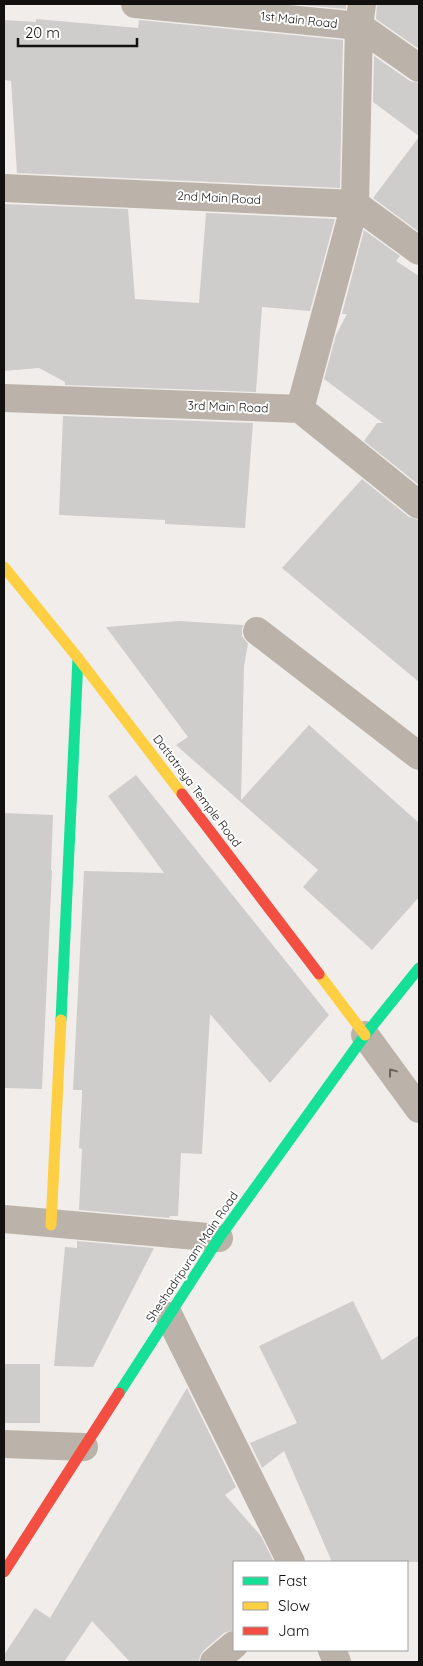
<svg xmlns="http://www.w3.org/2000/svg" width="423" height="1666" font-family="Quicksand,sans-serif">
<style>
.building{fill:#cfcdcb}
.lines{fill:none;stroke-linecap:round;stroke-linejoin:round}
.street{stroke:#bbb2a9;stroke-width:28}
.fast{stroke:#16e098;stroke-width:11}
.slow{stroke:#ffcf43;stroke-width:11}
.jam{stroke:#f24e42;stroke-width:11}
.oneway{stroke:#67625c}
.labels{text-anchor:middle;stroke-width:4;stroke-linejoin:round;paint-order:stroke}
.street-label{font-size:12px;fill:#13110f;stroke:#fff}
</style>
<rect width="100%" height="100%" fill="#f0edea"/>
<path class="building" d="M 292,4 L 346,4 L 346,9 Z
M 377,4 L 419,4 L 419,49 L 376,19 Z
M 36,19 L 138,28 L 139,20 L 343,40 L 340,188 L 17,173 L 11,81 L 4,80 L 4,20 L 36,22 Z
M 374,56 L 410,81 L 419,83 L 419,136 L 373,102 Z
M 419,137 L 419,232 L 373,198 Z
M 4,204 L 128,209 L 135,299 L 199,303 L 206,213 L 335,219 L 310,311 L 262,307 L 256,392 L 65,385 L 65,382 L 39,368 L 4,371 Z
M 364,230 L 400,256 L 396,261 L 419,276 L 419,485 L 364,441 L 377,423 L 383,423 L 324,379 L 336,335 L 347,314 L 342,314 Z
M 63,416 L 253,423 L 245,528 L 165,524 L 165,520 L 59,515 Z
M 362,479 L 409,517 L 419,520 L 419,682 L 282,568 Z
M 179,621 L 243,625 L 242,629 L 242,636 L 248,644 L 244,666 L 241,800 L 309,725 L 419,823 L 419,897 L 372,950 L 303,887 L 318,870 L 176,745 L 188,737 L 106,627 Z
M 136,775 L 329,1015 L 270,1083 L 210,1014 L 202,1154 L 181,1153 L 178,1216 L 170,1216 L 169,1218 L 79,1210 L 82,1149 L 79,1148 L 82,1097 L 82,1090 L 73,1090 L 84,871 L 164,873 L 108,796 Z
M 4,813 L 53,815 L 51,870 L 52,870 L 42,1089 L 4,1088 Z
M 77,1241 L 154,1248 L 93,1367 L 54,1366 L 65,1247 L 77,1248 Z
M 353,1301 L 382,1360 L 419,1335 L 419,1562 L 332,1562 L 284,1451 L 262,1468 L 250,1443 L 297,1423 L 259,1346 Z
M 4,1364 L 40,1364 L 40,1423 L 4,1423 Z
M 187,1388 L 236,1487 L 225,1495 L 261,1536 L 274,1562 L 234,1562 L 234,1630 L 224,1633 L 204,1650 L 200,1656 L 199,1662 L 130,1662 L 92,1621 L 64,1662 L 4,1662 L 4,1655 L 35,1608 L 50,1618 Z"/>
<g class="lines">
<path class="street" d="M 135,4 L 359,26 L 419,68
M 4,188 L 355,204 L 419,251
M 4,398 L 300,409 L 419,505
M 300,409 L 355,204 L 359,26 L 362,4
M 257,631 L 419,756
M 365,1035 L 419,1109
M 4,1219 L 219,1238
M 169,1316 L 291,1562
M 4,1444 L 84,1447
M 332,1650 L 337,1662
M 214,1662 L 234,1645"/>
<path class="fast" d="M 61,1020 L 78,658
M 119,1393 L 219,1238 L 365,1035 L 419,968"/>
<path class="slow" d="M 4,567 L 78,658 L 182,794
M 319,974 L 365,1035
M 51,1225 L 61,1020"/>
<path class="jam" d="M 182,794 L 319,974
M 4,1572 L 119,1393"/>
</g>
<defs><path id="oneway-chevron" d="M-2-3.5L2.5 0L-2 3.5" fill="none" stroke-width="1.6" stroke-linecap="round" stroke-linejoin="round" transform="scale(1.25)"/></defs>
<use class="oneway" href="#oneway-chevron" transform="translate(392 1072) rotate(-127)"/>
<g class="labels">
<g class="street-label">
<text transform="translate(299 20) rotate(6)" y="4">1st Main Road</text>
<text transform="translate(219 198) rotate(3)" y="4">2nd Main Road</text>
<text transform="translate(228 407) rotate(2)" y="4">3rd Main Road</text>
<text transform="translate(197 791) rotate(53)" y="4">Dattatreya Temple Road</text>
<text transform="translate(192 1257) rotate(-56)" y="4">Sheshadripuram Main Road</text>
</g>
</g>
<rect width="423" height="1666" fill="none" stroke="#13110f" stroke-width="10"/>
<rect x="233" y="1561" width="175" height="90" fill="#ffffff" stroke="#a1a09f"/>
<rect x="243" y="1577" width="25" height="8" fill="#16e098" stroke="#a1a09f"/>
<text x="278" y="1586" font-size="15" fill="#13110f">Fast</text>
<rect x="243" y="1602" width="25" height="8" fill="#ffcf43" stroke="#a1a09f"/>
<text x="278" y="1611" font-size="15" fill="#13110f">Slow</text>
<rect x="243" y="1627" width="25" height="8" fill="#f24e42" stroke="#a1a09f"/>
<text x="278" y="1636" font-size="15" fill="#13110f">Jam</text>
<path d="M18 38v8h119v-8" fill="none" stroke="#13110f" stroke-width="2.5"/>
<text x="25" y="38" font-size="15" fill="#13110f" stroke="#ffffff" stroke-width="4" paint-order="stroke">20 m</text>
</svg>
